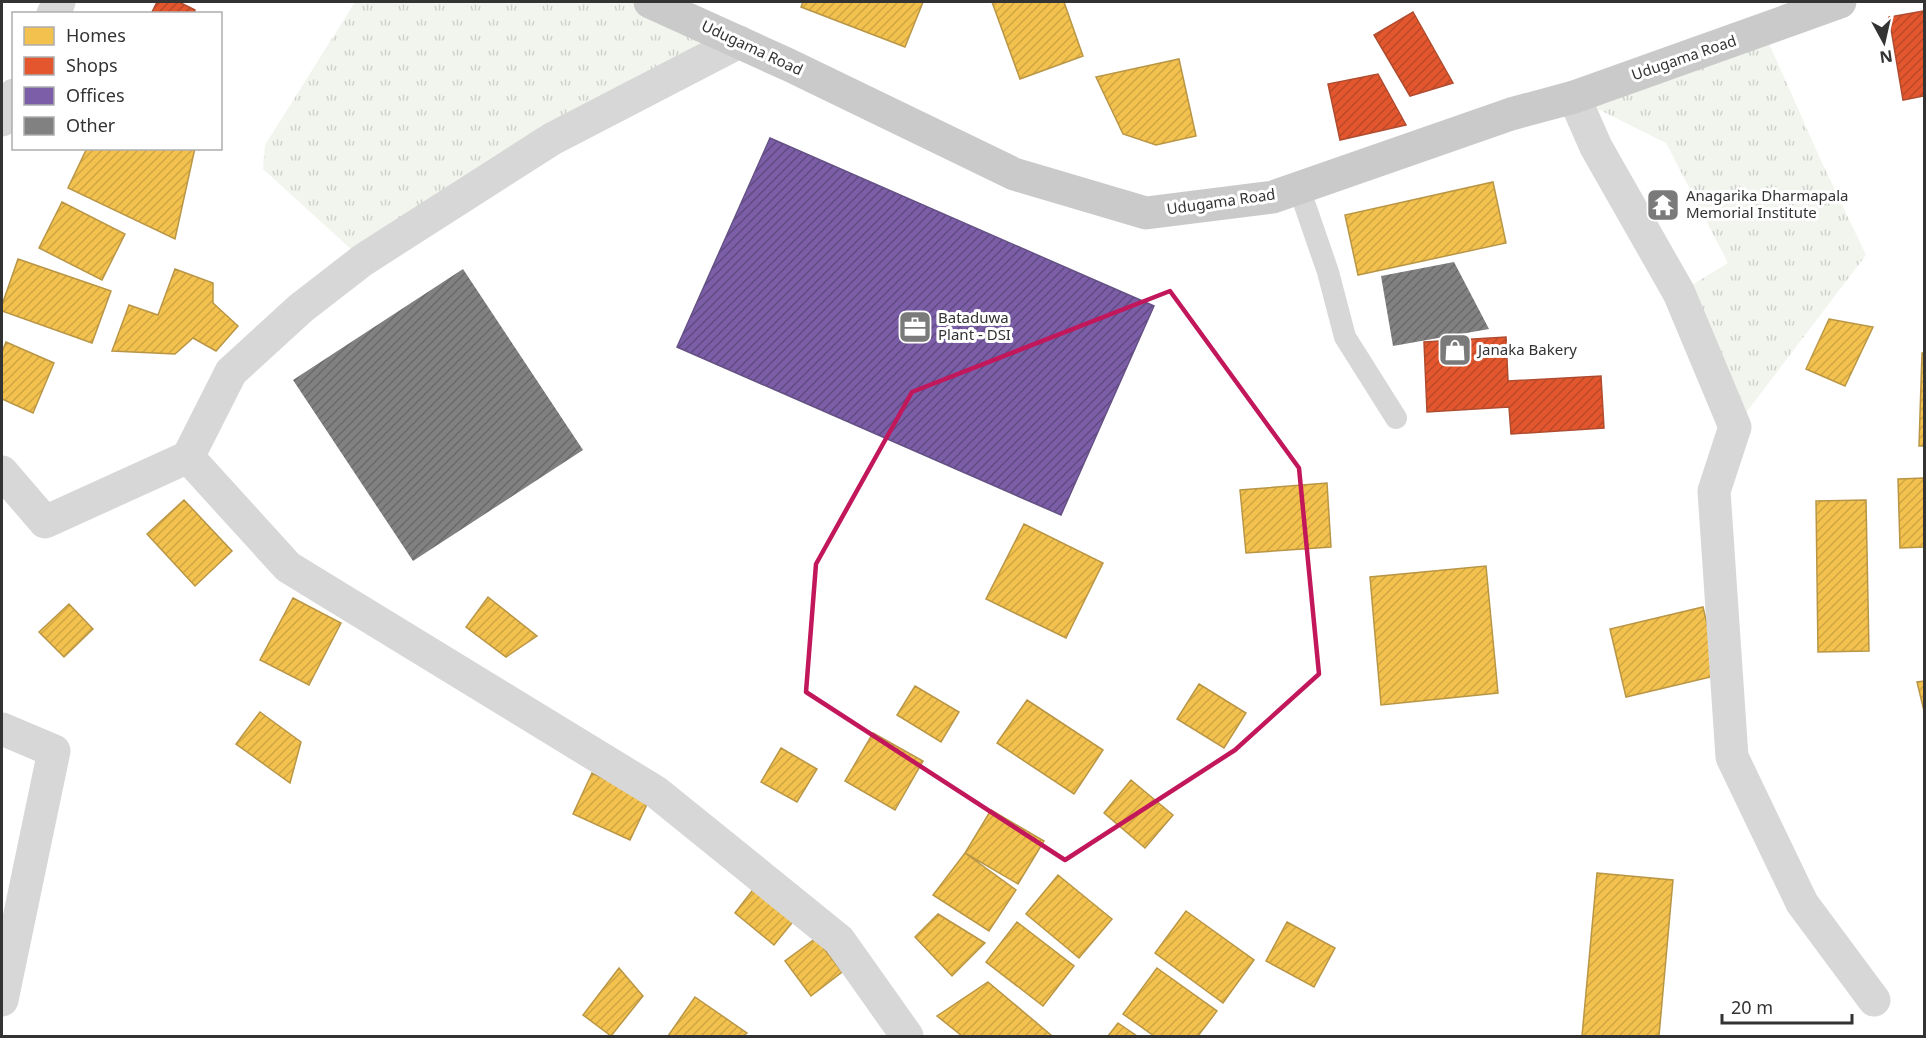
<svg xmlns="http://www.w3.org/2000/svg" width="1926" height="1038" font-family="'Noto Sans',sans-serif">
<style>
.grass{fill:url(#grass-tufts)}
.homes{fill:url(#homes-hatch);stroke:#b99646;stroke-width:1.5}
.shops{fill:url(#shops-hatch);stroke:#af4c30;stroke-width:1.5}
.offices{fill:url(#offices-hatch);stroke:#655184;stroke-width:1.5}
.building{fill:url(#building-hatch)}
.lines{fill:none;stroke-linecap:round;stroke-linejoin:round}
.service{stroke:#d7d7d7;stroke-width:22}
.minor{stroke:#d7d7d7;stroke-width:33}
.primary{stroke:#cacaca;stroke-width:33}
.marked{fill:none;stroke:#c2185b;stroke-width:4.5;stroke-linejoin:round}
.labels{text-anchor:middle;stroke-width:6;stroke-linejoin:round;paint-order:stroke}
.street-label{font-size:15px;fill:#333;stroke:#fff}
.poi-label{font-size:15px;fill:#333;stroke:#fff;text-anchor:start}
</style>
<defs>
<pattern id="grass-tufts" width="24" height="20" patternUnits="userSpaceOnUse" patternTransform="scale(1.5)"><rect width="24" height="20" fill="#f1f5ed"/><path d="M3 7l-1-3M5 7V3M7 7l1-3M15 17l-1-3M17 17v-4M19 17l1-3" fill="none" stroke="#cfd2cc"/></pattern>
<pattern id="homes-hatch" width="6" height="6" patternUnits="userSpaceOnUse" patternTransform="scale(1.5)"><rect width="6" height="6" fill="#f2c14e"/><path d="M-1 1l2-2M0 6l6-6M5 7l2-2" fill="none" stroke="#d0a645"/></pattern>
<pattern id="shops-hatch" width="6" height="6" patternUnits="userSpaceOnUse" patternTransform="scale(1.5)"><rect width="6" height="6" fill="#e4572e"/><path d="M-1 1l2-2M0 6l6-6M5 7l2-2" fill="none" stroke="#b94928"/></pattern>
<pattern id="offices-hatch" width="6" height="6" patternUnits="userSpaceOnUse" patternTransform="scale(1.5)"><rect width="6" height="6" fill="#7b5ea7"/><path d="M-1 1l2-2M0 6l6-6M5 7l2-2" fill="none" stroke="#604a81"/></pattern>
<pattern id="building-hatch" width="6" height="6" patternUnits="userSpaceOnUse" patternTransform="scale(1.5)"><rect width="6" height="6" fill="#818181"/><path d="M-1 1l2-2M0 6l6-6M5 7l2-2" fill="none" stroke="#6a6a6a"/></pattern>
</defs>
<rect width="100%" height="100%" fill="#fff"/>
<path class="grass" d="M 355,2 L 650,2 L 739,42 L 363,260 L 263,169 L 265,145 Z
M 1763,30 L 1822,163 L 1866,255 L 1735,427 L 1679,293 L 1728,263 L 1666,143 L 1574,97 Z"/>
<path class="homes" d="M 803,2 L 923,2 L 905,47 L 801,7 Z
M 992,2 L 1064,2 L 1083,56 L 1020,79 Z
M 1179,59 L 1196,136 L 1156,145 L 1123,134 L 1096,77 Z
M 87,148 L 195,148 L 175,239 L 68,188 Z
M 1493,182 L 1506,243 L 1358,275 L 1345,215 Z
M 62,202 L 125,234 L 102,280 L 39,248 Z
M 18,259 L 111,291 L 92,343 L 2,311 L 2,305 Z
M 175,269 L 213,283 L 213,303 L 238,326 L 216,351 L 193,338 L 175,354 L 112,351 L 129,305 L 158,315 Z
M 1829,319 L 1873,327 L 1845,386 L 1806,369 Z
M 6,342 L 54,363 L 33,413 L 2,399 L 2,352 Z
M 1922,353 L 1924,353 L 1924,446 L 1919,446 Z
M 1924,478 L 1924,547 L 1900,548 L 1898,479 Z
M 1327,483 L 1331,547 L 1246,553 L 1240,490 Z
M 184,500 L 232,551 L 195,586 L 147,534 Z
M 1866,500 L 1869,651 L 1818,652 L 1816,501 Z
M 1024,524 L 1103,563 L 1066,638 L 986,599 Z
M 1486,566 L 1498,693 L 1381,705 L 1370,577 Z
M 488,597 L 537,636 L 506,657 L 466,627 Z
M 293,598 L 341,623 L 309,685 L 260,660 Z
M 69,604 L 93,629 L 64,657 L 39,632 Z
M 1703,607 L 1719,675 L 1626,697 L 1610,629 Z
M 1924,681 L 1924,711 L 1917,682 Z
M 1199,684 L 1246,713 L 1224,748 L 1177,719 Z
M 915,686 L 959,712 L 941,742 L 897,715 Z
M 1027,700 L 1103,750 L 1074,794 L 997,743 Z
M 260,712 L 301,742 L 290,783 L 236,744 Z
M 873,733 L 923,761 L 895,810 L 845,781 Z
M 781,748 L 817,769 L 797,802 L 761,782 Z
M 592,773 L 649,800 L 630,840 L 573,814 Z
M 1131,780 L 1173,815 L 1145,848 L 1104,813 Z
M 991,810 L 1044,841 L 1018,884 L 965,853 Z
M 965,853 L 1016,890 L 989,931 L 933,895 Z
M 1597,873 L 1673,880 L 1659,1036 L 1582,1036 Z
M 1058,875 L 1112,919 L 1079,958 L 1026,914 Z
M 755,887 L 795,919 L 774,945 L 735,913 Z
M 1186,911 L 1254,960 L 1223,1003 L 1155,953 Z
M 938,914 L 985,943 L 952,976 L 915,937 Z
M 1017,922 L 1074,966 L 1043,1006 L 986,962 Z
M 1287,922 L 1335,948 L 1314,987 L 1266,961 Z
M 816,938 L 842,972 L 811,996 L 785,961 Z
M 619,968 L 643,996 L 611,1036 L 583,1015 Z
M 1157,968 L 1217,1011 L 1198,1036 L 1154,1036 L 1123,1014 Z
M 988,982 L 1051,1035 L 1050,1036 L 962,1036 L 937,1016 Z
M 695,997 L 747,1033 L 743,1036 L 668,1036 Z
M 1118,1023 L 1137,1036 L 1108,1036 Z"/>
<path class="shops" d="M 157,2 L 179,2 L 195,10 L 194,14 L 151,14 Z
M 1924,11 L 1924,96 L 1903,100 L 1889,17 Z
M 1413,12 L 1453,83 L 1410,96 L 1374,35 Z
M 1378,74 L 1406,125 L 1340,140 L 1328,84 Z
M 1506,337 L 1508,381 L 1601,376 L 1604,428 L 1511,434 L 1509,407 L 1427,412 L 1424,342 Z"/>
<path class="offices" d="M 770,138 L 1154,306 L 1061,515 L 677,347 Z"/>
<path class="building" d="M 1454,262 L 1489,329 L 1393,346 L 1381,276 Z
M 463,269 L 583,450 L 413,561 L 293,380 Z"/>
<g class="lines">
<path class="service" d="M 1299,188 L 1328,272 L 1345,337 L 1396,418"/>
<path class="minor" d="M 53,14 L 59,2
M 1574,97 L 1596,147 L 1679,293 L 1735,427 L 1714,491 L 1732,757 L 1802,903 L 1874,1000
M 2,120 L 14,95
M 188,457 L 231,372 L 301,308 L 363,260 L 552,139 L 739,42
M 2,472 L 45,522 L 188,457 L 288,567 L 656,792 L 839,940 L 907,1036
M 2,729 L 54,751 L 2,1000"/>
<path class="primary" d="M 650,2 L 789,65 L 1014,174 L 1146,213 L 1273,197 L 1511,114 L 1574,97 L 1840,2"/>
</g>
<path class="marked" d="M 1170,291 L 1299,468 L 1319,674 L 1235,750 L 1065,860 L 806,692 L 816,564 L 912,392 Z"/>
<defs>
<symbol id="temple-square" viewBox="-11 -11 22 22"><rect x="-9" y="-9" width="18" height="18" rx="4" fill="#7a7a7a" stroke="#fff"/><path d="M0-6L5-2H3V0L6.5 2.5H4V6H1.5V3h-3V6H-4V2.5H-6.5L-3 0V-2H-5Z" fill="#fff"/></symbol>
<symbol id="office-square" viewBox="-11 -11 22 22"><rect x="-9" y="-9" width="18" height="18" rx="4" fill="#7a7a7a" stroke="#fff"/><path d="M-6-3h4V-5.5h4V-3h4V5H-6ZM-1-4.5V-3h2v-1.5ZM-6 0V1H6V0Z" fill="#fff"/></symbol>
<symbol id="shop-square" viewBox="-11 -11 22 22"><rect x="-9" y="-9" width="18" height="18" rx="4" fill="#7a7a7a" stroke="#fff"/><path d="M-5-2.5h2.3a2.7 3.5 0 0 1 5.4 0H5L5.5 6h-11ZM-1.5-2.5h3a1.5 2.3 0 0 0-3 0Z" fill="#fff"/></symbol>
</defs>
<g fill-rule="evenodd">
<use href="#temple-square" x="1644" y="186" width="38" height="38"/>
<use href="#office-square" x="896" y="308" width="38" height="38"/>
<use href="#shop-square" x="1436" y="331" width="38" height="38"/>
</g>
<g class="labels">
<g class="street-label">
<text transform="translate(752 48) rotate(25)" y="5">Udugama Road</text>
<text transform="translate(1684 58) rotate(-19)" y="5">Udugama Road</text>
<text transform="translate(1221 202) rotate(-8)" y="5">Udugama Road</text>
</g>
<g class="poi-label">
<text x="1686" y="201">Anagarika Dharmapala<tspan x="1686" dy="17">Memorial Institute</tspan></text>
<text x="938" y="323">Bataduwa<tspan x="938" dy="17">Plant - DSI</tspan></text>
<text x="1478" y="355">Janaka Bakery</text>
</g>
</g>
<rect width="1926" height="1038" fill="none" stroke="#333333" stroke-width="6"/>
<rect x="12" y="12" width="210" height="138" fill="#ffffff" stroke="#adadad" stroke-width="1.5"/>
<rect x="24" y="27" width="30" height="18" fill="#f2c14e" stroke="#adadad" stroke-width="1.5"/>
<text x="66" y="42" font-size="18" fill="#333333">Homes</text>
<rect x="24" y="57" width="30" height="18" fill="#e4572e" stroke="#adadad" stroke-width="1.5"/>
<text x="66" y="72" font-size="18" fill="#333333">Shops</text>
<rect x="24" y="87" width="30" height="18" fill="#7b5ea7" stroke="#adadad" stroke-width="1.5"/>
<text x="66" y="102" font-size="18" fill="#333333">Offices</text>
<rect x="24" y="117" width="30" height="18" fill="#818181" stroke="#adadad" stroke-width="1.5"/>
<text x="66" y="132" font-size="18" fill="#333333">Other</text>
<g transform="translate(1884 42) rotate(172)" stroke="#ffffff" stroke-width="4.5" paint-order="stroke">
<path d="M0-4.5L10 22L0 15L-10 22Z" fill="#333333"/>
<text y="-9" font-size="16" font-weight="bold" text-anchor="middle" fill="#333333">N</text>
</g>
<path d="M1722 1014v9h130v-9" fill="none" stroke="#333333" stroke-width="3"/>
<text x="1731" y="1014" font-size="18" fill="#333333" stroke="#ffffff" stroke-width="4.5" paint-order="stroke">20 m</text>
</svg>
